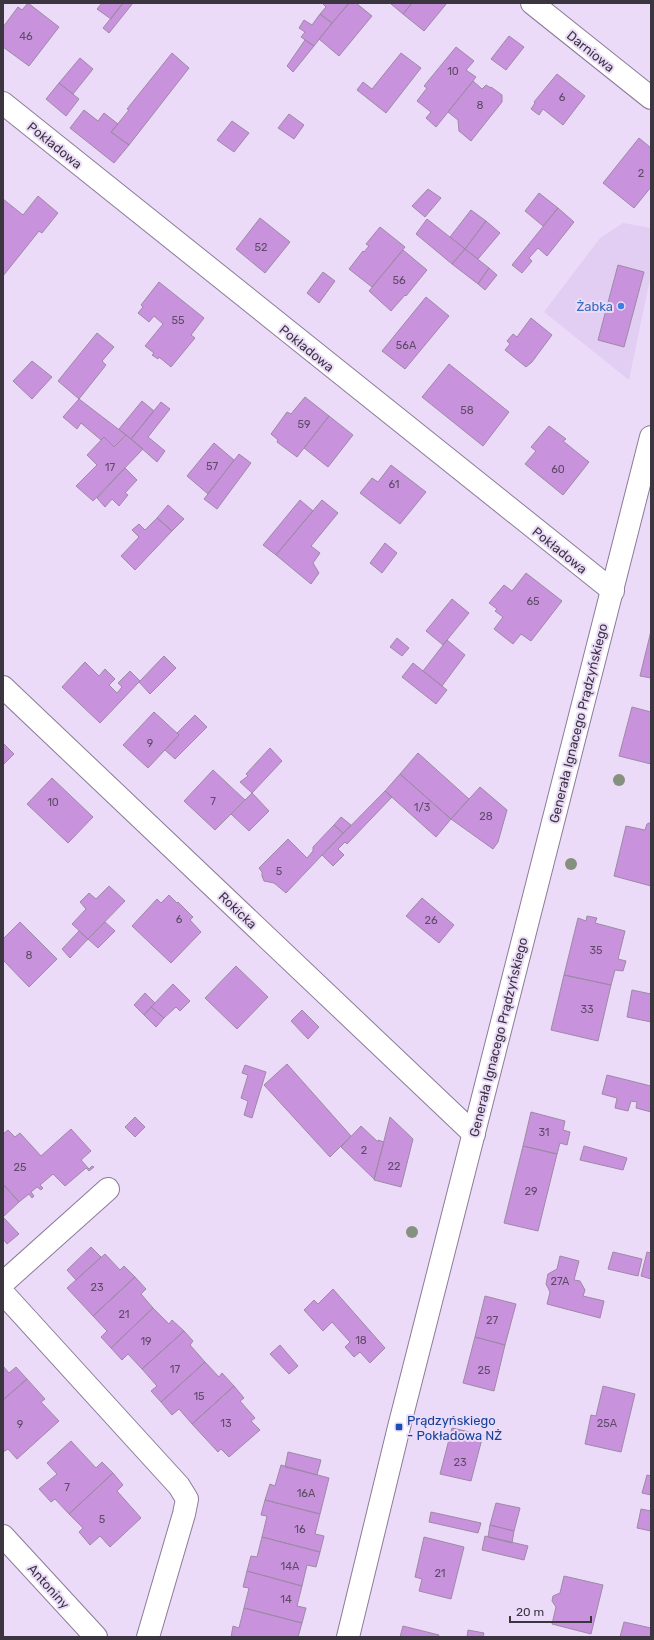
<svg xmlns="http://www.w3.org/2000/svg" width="654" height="1640" font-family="Rubik,sans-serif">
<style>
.built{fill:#e2cef3}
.building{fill:#c992dd;stroke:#9d8aa4}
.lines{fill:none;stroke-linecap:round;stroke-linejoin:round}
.minor-casing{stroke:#8b7c97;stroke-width:24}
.tertiary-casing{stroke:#8b7c97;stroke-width:24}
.minor{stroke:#fff;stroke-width:22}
.tertiary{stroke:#fff;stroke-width:22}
.tree{fill:#85907f}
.shop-dot{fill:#3f7fe0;stroke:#ebdbf9;stroke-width:1.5}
.transit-dot{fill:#1a4fb4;stroke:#ebdbf9;stroke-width:1.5}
.labels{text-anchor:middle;stroke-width:4;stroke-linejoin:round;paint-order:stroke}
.number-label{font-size:11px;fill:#5e4c67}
.street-label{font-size:13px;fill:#3b3540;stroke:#ebdbf9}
.shop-label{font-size:13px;fill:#366cbe;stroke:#ebdbf9;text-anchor:end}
.transit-label{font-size:13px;fill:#164399;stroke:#ebdbf9;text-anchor:start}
</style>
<rect width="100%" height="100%" fill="#ebdbf9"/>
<path class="built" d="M 623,223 L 651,228 L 651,274 L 629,380 L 544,312 L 600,238 Z"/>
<path class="building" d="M 28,3 L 59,27 L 29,66 L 3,47 L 3,27 L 18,7 L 22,10 Z
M 102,3 L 123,3 L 111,19 L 97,9 Z
M 123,3 L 133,3 L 109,33 L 103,28 Z
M 322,3 L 349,3 L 332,23 L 320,14 L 326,7 Z
M 349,3 L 356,3 L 372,16 L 339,56 L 319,39 Z
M 392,3 L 412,3 L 403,14 L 391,4 Z
M 412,3 L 447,3 L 424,31 L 403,14 Z
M 320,14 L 332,23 L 314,46 L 301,37 L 305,32 L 299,28 L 304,20 L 312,25 Z
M 509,36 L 524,47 L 506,70 L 491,59 Z
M 305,40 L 314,46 L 293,72 L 287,66 Z
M 456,47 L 474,61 L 466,70 L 476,77 L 436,127 L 426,118 L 431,112 L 417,101 L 427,88 L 424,86 Z
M 172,53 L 189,68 L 129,145 L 111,132 L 129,110 L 127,109 Z
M 401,53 L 421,68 L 386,113 L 357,90 L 363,82 L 372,89 Z
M 80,58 L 93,69 L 73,94 L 59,83 Z
M 557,74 L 585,96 L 563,125 L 543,109 L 539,115 L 531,109 L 535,103 L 534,102 Z
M 473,81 L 482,89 L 486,85 L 491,88 L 491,87 L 502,95 L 502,102 L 471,141 L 459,131 L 458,120 L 448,112 Z
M 59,83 L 79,99 L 66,116 L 46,99 Z
M 84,110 L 98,121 L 104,113 L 118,124 L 111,132 L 129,145 L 114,163 L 70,128 Z
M 289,114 L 304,125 L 294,139 L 278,128 Z
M 232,121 L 249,133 L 234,152 L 217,140 Z
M 639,138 L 651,148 L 651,187 L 634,208 L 603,183 Z
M 428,189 L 441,198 L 425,217 L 412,206 Z
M 539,193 L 558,208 L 543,226 L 525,211 Z
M 38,196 L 58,213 L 42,233 L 39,231 L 3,276 L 3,199 L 23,215 Z
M 558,208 L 574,222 L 547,256 L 538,248 L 529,258 L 532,261 L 522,273 L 512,265 Z
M 471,210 L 486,221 L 465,249 L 450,237 Z
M 260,218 L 290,242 L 265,273 L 236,249 Z
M 427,219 L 465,249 L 452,264 L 416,234 Z
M 486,221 L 500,233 L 478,259 L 465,249 Z
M 380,227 L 405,247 L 372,287 L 349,269 L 363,251 L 364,252 L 369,246 L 366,244 Z
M 465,249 L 489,268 L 478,284 L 452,264 Z
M 403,250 L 427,270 L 406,296 L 405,295 L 391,311 L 369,291 Z
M 618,265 L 644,272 L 624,347 L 598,340 Z
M 489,268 L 497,275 L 485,290 L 478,284 Z
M 323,272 L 335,281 L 319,303 L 307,293 Z
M 159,282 L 204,318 L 191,335 L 195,338 L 171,367 L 159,357 L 158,359 L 152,355 L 154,353 L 145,346 L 163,324 L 154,316 L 149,322 L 138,313 L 143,307 L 141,305 Z
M 426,297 L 449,316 L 405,369 L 382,351 Z
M 531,318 L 552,335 L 532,362 L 526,367 L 505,350 L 510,344 L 507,341 L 513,334 L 517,337 Z
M 97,333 L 114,347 L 102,361 L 106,365 L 79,399 L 58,381 Z
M 32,361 L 52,377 L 32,399 L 13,381 Z
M 449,364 L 509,412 L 483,446 L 422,397 Z
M 305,397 L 329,416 L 297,457 L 277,442 L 278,440 L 271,434 L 287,412 L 291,414 Z
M 79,399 L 126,435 L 114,447 L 104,437 L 101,440 L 81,423 L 77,429 L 63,417 Z
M 142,401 L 154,411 L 131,439 L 119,429 Z
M 161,402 L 170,409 L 148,437 L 165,451 L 157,462 L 131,439 Z
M 329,416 L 353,435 L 328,467 L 304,448 Z
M 549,426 L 566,439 L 563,441 L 589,462 L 563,495 L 525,464 L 536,451 L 531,447 Z
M 126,435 L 143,449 L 93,501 L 76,486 L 97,465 L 87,455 L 104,437 L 114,447 Z
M 214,443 L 234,460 L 208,494 L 187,476 Z
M 239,454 L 251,463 L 217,509 L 204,499 Z
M 391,465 L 426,492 L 400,524 L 360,493 L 372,478 L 378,482 Z
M 125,468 L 137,480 L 125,493 L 128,495 L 119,506 L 112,499 L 105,507 L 97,498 Z
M 300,500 L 313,511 L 276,555 L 263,545 Z
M 322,500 L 338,513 L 311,546 L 320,553 L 313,563 L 319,573 L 311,584 L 276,555 Z
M 168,505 L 184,519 L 172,531 L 157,518 Z
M 157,518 L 172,531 L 135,570 L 121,556 L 139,537 L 132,530 L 139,524 L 145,530 Z
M 385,543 L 397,553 L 382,573 L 370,563 Z
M 526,573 L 562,601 L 531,641 L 521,634 L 513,644 L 494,629 L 503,617 L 495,611 L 497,609 L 489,603 L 504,585 L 512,591 Z
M 452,599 L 469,613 L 443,645 L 426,631 Z
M 651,631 L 651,678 L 640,676 Z
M 397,638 L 409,648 L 402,656 L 390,647 Z
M 447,640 L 465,655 L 442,686 L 423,671 Z
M 164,656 L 176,668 L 150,694 L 139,682 Z
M 85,662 L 99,676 L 105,669 L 115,679 L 109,685 L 117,693 L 122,687 L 118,683 L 130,671 L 140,681 L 100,723 L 62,687 Z
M 413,663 L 447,690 L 436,704 L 402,677 Z
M 632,707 L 651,712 L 651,764 L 619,756 Z
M 154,712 L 179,735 L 148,768 L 123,745 Z
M 195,715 L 207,727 L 175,759 L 165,750 L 179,735 L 177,733 Z
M 3,743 L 14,754 L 3,765 Z
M 270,748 L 282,761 L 252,793 L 240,782 L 248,776 L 246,774 Z
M 418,753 L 469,799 L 451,819 L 400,774 Z
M 213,770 L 245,800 L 215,830 L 184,801 Z
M 400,774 L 451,819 L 436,837 L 385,791 Z
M 52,778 L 93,817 L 68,843 L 27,804 Z
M 480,787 L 507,810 L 498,842 L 493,849 L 451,819 Z
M 385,791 L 392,797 L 347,844 L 345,842 L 338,849 L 344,855 L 333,866 L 322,855 Z
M 252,793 L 269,811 L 249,831 L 231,814 Z
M 341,817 L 351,825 L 343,833 L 334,825 Z
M 649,823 L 651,823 L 651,886 L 614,876 L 626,826 L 645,830 L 647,824 Z
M 334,825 L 343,833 L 286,893 L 274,883 L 264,881 L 262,876 L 262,872 L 259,868 L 288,839 L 307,858 L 313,851 L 313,847 Z
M 109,886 L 125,901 L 88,939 L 72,924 L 86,909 L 80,902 L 89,893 L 96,899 Z
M 169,895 L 177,903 L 178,902 L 193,917 L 190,920 L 201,932 L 171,963 L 132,926 L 157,899 L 161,903 Z
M 422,898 L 454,925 L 439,943 L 406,916 Z
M 587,916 L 597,918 L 595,923 L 625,931 L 618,959 L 626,961 L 623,971 L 615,970 L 611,985 L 564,975 L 578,918 L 586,921 Z
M 20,922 L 57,959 L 29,987 L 3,960 L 3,939 Z
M 105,922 L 115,931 L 98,948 L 88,939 Z
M 79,931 L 88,939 L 70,958 L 62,949 Z
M 236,966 L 268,997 L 237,1029 L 205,998 Z
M 564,975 L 611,985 L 598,1041 L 551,1030 Z
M 173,984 L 190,1001 L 180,1011 L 176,1007 L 164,1018 L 151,1007 Z
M 632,990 L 651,994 L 651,1022 L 627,1017 Z
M 145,993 L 155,1003 L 144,1015 L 134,1005 Z
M 151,1007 L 164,1018 L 156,1027 L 144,1015 Z
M 302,1010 L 319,1027 L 308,1039 L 291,1021 Z
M 287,1064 L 351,1136 L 330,1157 L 264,1085 Z
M 245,1065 L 266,1072 L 252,1118 L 244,1115 L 248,1101 L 241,1098 L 248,1075 L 242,1073 Z
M 607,1075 L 651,1086 L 651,1112 L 636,1108 L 637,1102 L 631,1101 L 628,1111 L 615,1108 L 617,1098 L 602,1094 Z
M 531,1112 L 565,1121 L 563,1130 L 570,1132 L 567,1145 L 560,1143 L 557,1154 L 523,1146 Z
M 135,1117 L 145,1127 L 135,1137 L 125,1127 Z
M 390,1117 L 413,1139 L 401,1187 L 374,1180 Z
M 361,1126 L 378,1142 L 378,1140 L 384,1142 L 374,1179 L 341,1147 Z
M 71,1129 L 91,1151 L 81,1160 L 89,1169 L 92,1166 L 94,1167 L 89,1171 L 86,1168 L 65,1186 L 53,1174 L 40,1185 L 43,1188 L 41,1190 L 37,1187 L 31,1192 L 34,1196 L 32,1198 L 29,1194 L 19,1202 L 3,1184 L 3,1134 L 8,1130 L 15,1137 L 20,1133 L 41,1156 Z
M 523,1146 L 557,1154 L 538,1231 L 504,1223 Z
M 584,1146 L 627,1158 L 623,1170 L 580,1160 Z
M 3,1184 L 19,1202 L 3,1217 L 19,1234 L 7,1244 L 3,1239 Z
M 91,1247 L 101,1257 L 76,1280 L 67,1270 Z
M 613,1252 L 642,1259 L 638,1276 L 608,1269 Z
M 647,1252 L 651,1253 L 651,1279 L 641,1276 Z
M 105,1254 L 120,1270 L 124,1266 L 135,1277 L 93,1316 L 67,1288 Z
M 560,1256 L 579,1261 L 574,1280 L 580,1281 L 585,1290 L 583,1296 L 604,1301 L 600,1318 L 547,1304 L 550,1292 L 546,1284 L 548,1274 L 557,1269 Z
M 135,1277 L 146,1289 L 141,1294 L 153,1308 L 111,1348 L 101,1337 L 107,1331 L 93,1316 Z
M 333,1289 L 385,1348 L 370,1363 L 360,1352 L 354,1357 L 345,1347 L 350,1342 L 332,1322 L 323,1331 L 304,1310 L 314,1300 L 318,1304 Z
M 485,1296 L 516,1304 L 505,1345 L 475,1337 Z
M 153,1308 L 169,1324 L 172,1320 L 184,1331 L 142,1369 L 128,1354 L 122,1360 L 111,1348 Z
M 184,1331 L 193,1341 L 190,1345 L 205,1362 L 161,1402 L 151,1391 L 157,1386 L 142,1369 Z
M 475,1337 L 505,1345 L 494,1391 L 463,1383 Z
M 280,1345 L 298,1366 L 289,1374 L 270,1354 Z
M 205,1362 L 219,1377 L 222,1373 L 234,1386 L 192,1424 L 179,1409 L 172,1415 L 161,1402 Z
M 3,1366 L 9,1373 L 16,1367 L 27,1379 L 3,1400 Z
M 27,1379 L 45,1399 L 41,1402 L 59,1421 L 17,1459 L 8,1449 L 3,1452 L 3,1400 Z
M 234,1386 L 244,1398 L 240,1401 L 255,1418 L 251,1421 L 260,1430 L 229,1457 L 221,1449 L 218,1452 L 192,1424 Z
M 603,1386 L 635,1394 L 621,1452 L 585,1444 L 591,1415 L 596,1416 Z
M 452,1428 L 483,1435 L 471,1481 L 440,1474 Z
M 71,1441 L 96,1468 L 102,1462 L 113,1473 L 69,1514 L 55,1499 L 51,1502 L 39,1489 L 57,1474 L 47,1463 Z
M 288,1452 L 321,1460 L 317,1475 L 285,1467 Z
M 281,1465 L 329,1478 L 320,1514 L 265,1500 L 270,1484 L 275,1486 Z
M 113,1473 L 123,1485 L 117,1491 L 141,1518 L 110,1547 L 100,1536 L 90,1545 L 79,1532 L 83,1528 L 69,1514 Z
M 647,1475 L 651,1476 L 651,1495 L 642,1493 Z
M 265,1500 L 320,1514 L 315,1534 L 324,1536 L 320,1552 L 262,1537 L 267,1516 L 261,1515 Z
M 496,1503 L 520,1508 L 514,1531 L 490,1525 Z
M 641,1509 L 651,1511 L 651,1531 L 637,1528 Z
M 431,1512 L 481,1523 L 478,1533 L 429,1522 Z
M 490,1525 L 514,1531 L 512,1543 L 488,1537 Z
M 485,1536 L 528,1546 L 524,1560 L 482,1550 Z
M 262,1537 L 320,1552 L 316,1567 L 307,1565 L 302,1586 L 247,1571 L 251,1556 L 257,1557 Z
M 424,1537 L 464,1547 L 451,1599 L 419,1591 L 422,1579 L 415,1577 Z
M 247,1571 L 302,1586 L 297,1606 L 306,1608 L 302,1623 L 244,1608 L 249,1588 L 243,1587 Z
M 564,1576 L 603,1585 L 591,1634 L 552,1624 L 556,1607 L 552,1601 L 553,1596 L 560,1593 Z
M 244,1608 L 302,1623 L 298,1637 L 231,1637 L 233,1626 L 239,1628 Z
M 624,1622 L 651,1628 L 651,1637 L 620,1637 Z
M 403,1626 L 439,1635 L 438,1637 L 400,1637 Z
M 468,1630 L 484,1633 L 483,1637 L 467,1637 Z"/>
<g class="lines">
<defs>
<path id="minor" d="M 532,3 L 651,98
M 3,103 L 613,591
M 3,687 L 474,1134
M 3,1283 L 108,1189
M 3,1293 L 179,1486 L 187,1499 L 184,1514 L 148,1637
M 3,1536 L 96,1637"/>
<path id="tertiary" d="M 348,1637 L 399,1427 L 651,437"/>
</defs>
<use href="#minor" class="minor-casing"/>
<use href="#tertiary" class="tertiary-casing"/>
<use href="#minor" class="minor"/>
<use href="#tertiary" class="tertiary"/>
</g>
<g class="tree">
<circle cx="619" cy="780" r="6"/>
<circle cx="571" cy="864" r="6"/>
<circle cx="412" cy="1232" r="6"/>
</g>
<circle class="shop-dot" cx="621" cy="306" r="4"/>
<rect class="transit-dot" x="395" y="1423" width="8" height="8" rx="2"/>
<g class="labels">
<g class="number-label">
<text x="26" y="40">46</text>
<text x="453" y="75">10</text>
<text x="562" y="101">6</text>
<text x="480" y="109">8</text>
<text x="641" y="177">2</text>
<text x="261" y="251">52</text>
<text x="399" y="284">56</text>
<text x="178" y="324">55</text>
<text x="406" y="349">56A</text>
<text x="467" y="414">58</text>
<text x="304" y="428">59</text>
<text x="212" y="470">57</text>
<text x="110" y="471">17</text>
<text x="558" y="473">60</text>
<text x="394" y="488">61</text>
<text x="533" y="605">65</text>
<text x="150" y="747">9</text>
<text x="213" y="805">7</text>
<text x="53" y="806">10</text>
<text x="422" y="811">1/3</text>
<text x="486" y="820">28</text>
<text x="279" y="875">5</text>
<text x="179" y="923">6</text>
<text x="431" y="924">26</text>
<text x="596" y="954">35</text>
<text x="29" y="959">8</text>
<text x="587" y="1013">33</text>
<text x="544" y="1136">31</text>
<text x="364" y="1154">2</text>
<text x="394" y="1170">22</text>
<text x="20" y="1171">25</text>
<text x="531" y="1195">29</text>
<text x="560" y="1285">27A</text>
<text x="97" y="1291">23</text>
<text x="124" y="1318">21</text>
<text x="492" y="1324">27</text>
<text x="361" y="1344">18</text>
<text x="146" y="1345">19</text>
<text x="175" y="1373">17</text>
<text x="484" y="1374">25</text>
<text x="199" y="1400">15</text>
<text x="226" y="1427">13</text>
<text x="607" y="1427">25A</text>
<text x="20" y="1428">9</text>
<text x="460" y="1466">23</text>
<text x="67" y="1491">7</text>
<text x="306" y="1497">16A</text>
<text x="102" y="1523">5</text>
<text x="300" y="1533">16</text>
<text x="290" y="1570">14A</text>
<text x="440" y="1577">21</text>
<text x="286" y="1603">14</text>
</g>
<g class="street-label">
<text transform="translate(591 51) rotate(39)" y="5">Darniowa</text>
<text transform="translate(55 145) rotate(39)" y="5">Pokładowa</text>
<text transform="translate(307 348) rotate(39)" y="5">Pokładowa</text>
<text transform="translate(560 550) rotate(39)" y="5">Pokładowa</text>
<text transform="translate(578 723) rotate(-76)" y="5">Generała Ignacego Prądzyńskiego</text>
<text transform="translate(238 910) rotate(44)" y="5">Rokicka</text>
<text transform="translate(498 1037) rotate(-76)" y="5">Generała Ignacego Prądzyńskiego</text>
<text transform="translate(49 1586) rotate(48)" y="5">Antoniny</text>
</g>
<g class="shop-label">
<text x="613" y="311">Żabka</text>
</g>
<g class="transit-label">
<text x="407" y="1425">Prądzyńskiego<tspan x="407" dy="15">- Pokładowa NŻ</tspan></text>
</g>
</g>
<rect width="654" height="1640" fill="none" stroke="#3b3540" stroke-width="8"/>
<path d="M510 1616v6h81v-6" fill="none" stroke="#3b3540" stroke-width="2"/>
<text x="516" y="1616" font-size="12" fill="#3b3540" stroke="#ebdbf9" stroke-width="3" paint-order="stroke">20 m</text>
</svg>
